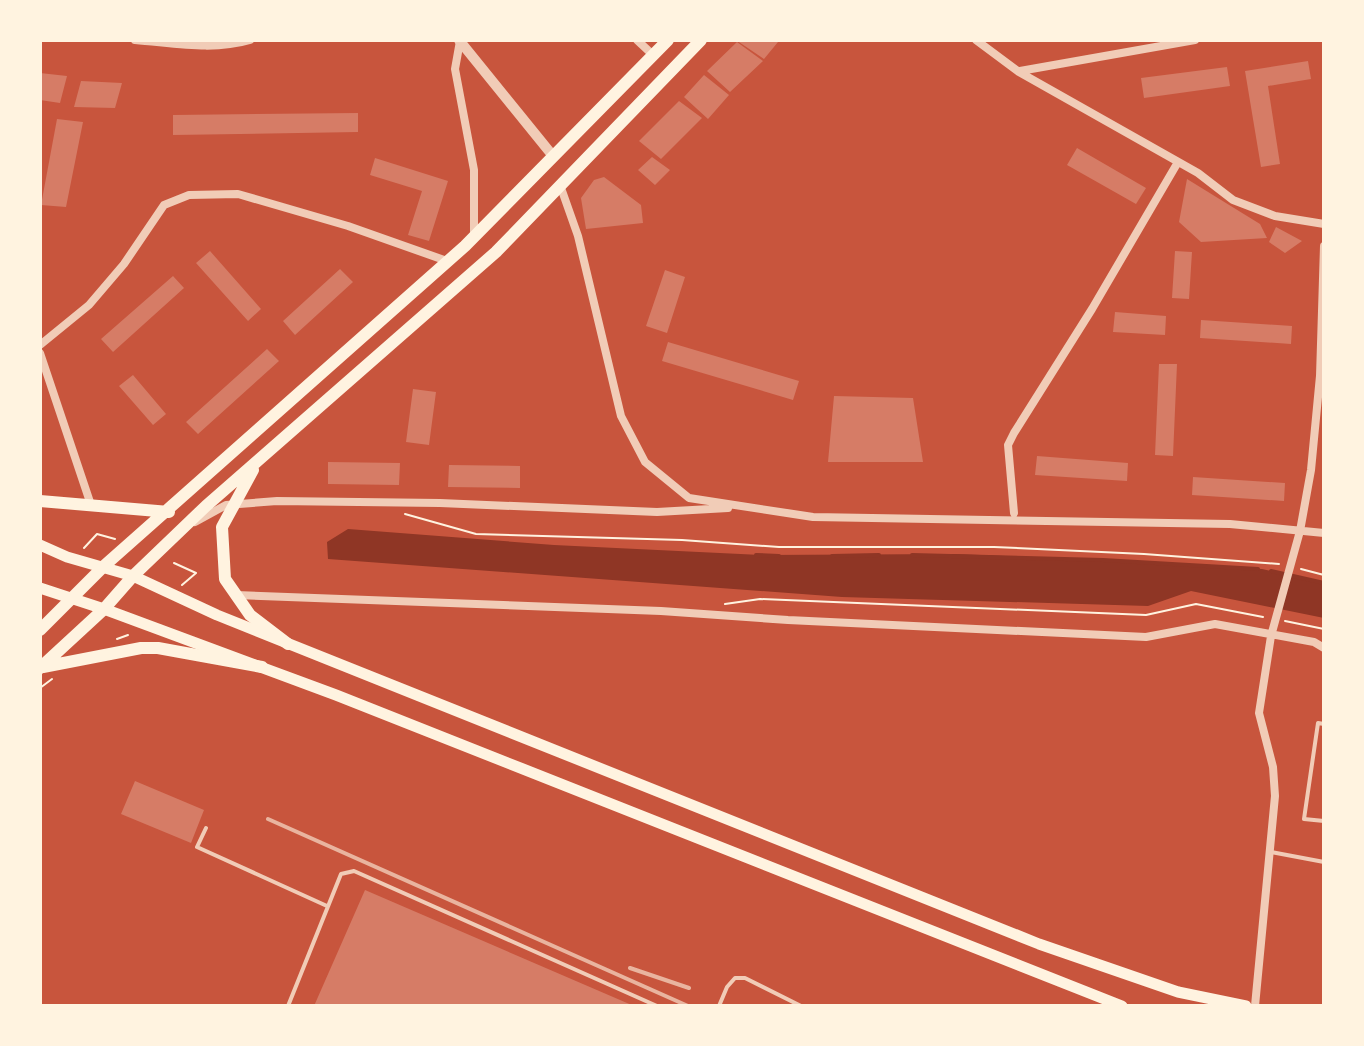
<svg xmlns="http://www.w3.org/2000/svg" width="1364" height="1046" font-family="'PT Sans Narrow',sans-serif">
<style>
.water{fill:#8f3625}
.lines{fill:none;stroke-linecap:round;stroke-linejoin:round}
.stream{stroke:#8f3625;stroke-width:4}
.building{fill:#d67c66}
.path{stroke:#fff3e0;stroke-width:2}
.service{stroke:#f1ccb7;stroke-width:4}
.minor{stroke:#f1ccb7;stroke-width:8}
.tertiary{stroke:#f1ccb7;stroke-width:10}
.secondary{stroke:#fff3e0;stroke-width:11}
.primary{stroke:#fff3e0;stroke-width:12}
.rail{stroke:#e9b49f;stroke-width:4}
</style>
<rect width="100%" height="100%" fill="#c8553d"/>
<path class="water" d="M 348,529 L 554,545 L 761,555 L 955,554 L 1103,560 L 1262,569 L 1324,583 L 1324,618 L 1191,591 L 1148,606 L 842,597 L 328,559 L 327,542 Z"/>
<g class="lines">
<path class="stream" d="M 756,555 L 779,556
M 912,555 L 1103,560 L 1258,569
M 832,556 L 879,555
M 1271,571 L 1324,583"/>
</g>
<path class="building" d="M 736,40 L 776,40 L 778,42 L 764,59 Z
M 737,42 L 763,61 L 730,92 L 707,71 Z
M 1308,61 L 1311,79 L 1268,86 L 1280,164 L 1261,167 L 1245,71 Z
M 1227,67 L 1230,86 L 1144,98 L 1141,78 Z
M 40,73 L 67,76 L 60,103 L 40,100 Z
M 704,75 L 729,95 L 708,119 L 684,97 Z
M 81,81 L 122,83 L 115,108 L 74,107 Z
M 679,101 L 702,118 L 661,159 L 639,141 Z
M 358,113 L 358,132 L 173,135 L 173,115 Z
M 57,119 L 83,122 L 66,207 L 41,205 Z
M 1077,148 L 1146,188 L 1136,204 L 1067,165 Z
M 652,157 L 670,170 L 655,185 L 638,170 Z
M 375,158 L 448,181 L 429,241 L 408,235 L 422,191 L 370,175 Z
M 604,177 L 641,205 L 643,223 L 586,229 L 581,198 L 594,180 Z
M 1187,179 L 1260,224 L 1267,238 L 1201,242 L 1179,222 Z
M 1276,227 L 1302,241 L 1285,253 L 1269,242 Z
M 210,251 L 261,309 L 248,321 L 196,263 Z
M 1175,251 L 1192,252 L 1189,299 L 1172,298 Z
M 340,269 L 353,282 L 295,335 L 283,321 Z
M 665,270 L 685,277 L 667,333 L 646,326 Z
M 173,276 L 184,288 L 113,352 L 101,339 Z
M 1115,312 L 1166,316 L 1165,335 L 1113,332 Z
M 1201,320 L 1292,326 L 1291,344 L 1200,338 Z
M 668,342 L 799,381 L 793,400 L 662,361 Z
M 267,349 L 279,361 L 198,434 L 186,422 Z
M 1159,364 L 1177,364 L 1173,456 L 1155,455 Z
M 133,375 L 166,414 L 153,425 L 119,386 Z
M 413,389 L 436,392 L 429,445 L 406,442 Z
M 834,396 L 913,398 L 923,462 L 828,462 Z
M 1037,456 L 1128,463 L 1127,481 L 1035,475 Z
M 328,462 L 400,463 L 399,485 L 328,484 Z
M 449,465 L 520,466 L 520,488 L 448,487 Z
M 1193,477 L 1285,483 L 1284,501 L 1192,495 Z
M 135,781 L 204,810 L 191,843 L 121,814 Z
M 365,890 L 634,1006 L 314,1006 Z"/>
<g class="lines">
<path class="path" d="M 405,514 L 476,534 L 682,540 L 779,547 L 994,547 L 1144,554 L 1279,564
M 84,548 L 97,534 L 115,539
M 174,563 L 196,573 L 182,585
M 1301,569 L 1324,575
M 725,604 L 760,599 L 1146,615 L 1196,604 L 1263,617
M 1285,621 L 1324,629
M 117,639 L 128,635
M 40,688 L 52,679"/>
<path class="service" d="M 1324,724 L 1318,723 L 1304,819 L 1324,821
M 206,828 L 197,847 L 327,906
M 1271,852 L 1324,862
M 288,1006 L 341,874 L 354,871 L 657,1006
M 719,1006 L 727,987 L 735,978 L 745,978 L 801,1006"/>
<path class="minor" d="M 135,40 C 174,43 213,51 250,40
M 637,40 L 653,55
M 976,40 L 1019,72 L 1198,173 L 1233,200 L 1275,216 L 1324,224
M 460,41 L 455,69 L 474,170 L 474,236
M 1020,71 L 1195,40
M 560,185 L 578,236 L 621,416 L 645,462 L 689,498 L 813,517 L 1230,524 L 1324,533
M 40,345 L 89,305 L 124,264 L 164,205 L 189,195 L 238,194 L 348,226 L 447,261
M 40,353 L 91,505
M 1014,513 L 1008,445 L 1014,433 L 1092,309 L 1178,162
M 195,522 L 226,505 L 277,501 L 440,503 L 657,512 L 728,508
M 236,595 L 661,611 L 788,620 L 1146,637 L 1215,624 L 1314,642 L 1324,648
M 1255,1006 L 1275,796 L 1273,767 L 1259,713 L 1271,636 L 1300,531 L 1311,470 L 1320,376 L 1324,246"/>
<path class="tertiary" d="M 459,40 L 553,156"/>
<path class="secondary" d="M 40,545 L 67,557 L 133,576 L 217,615 L 1039,944 L 1178,992 L 1246,1006
M 40,588 L 104,609 L 336,695 L 1122,1006"/>
<path class="primary" d="M 253,470 L 222,527 L 225,579 L 250,615 L 288,644
M 40,501 L 169,512
M 40,630 L 104,566 L 465,246 L 668,40
M 43,667 L 141,648 L 158,648 L 262,667
M 40,668 L 104,609 L 133,576 L 206,506 L 496,252 L 701,40"/>
<path class="rail" d="M 268,819 L 688,1006
M 630,968 L 689,988"/>
</g>
<rect width="1364" height="1046" fill="none" stroke="#fff3e0" stroke-width="84"/>
</svg>
